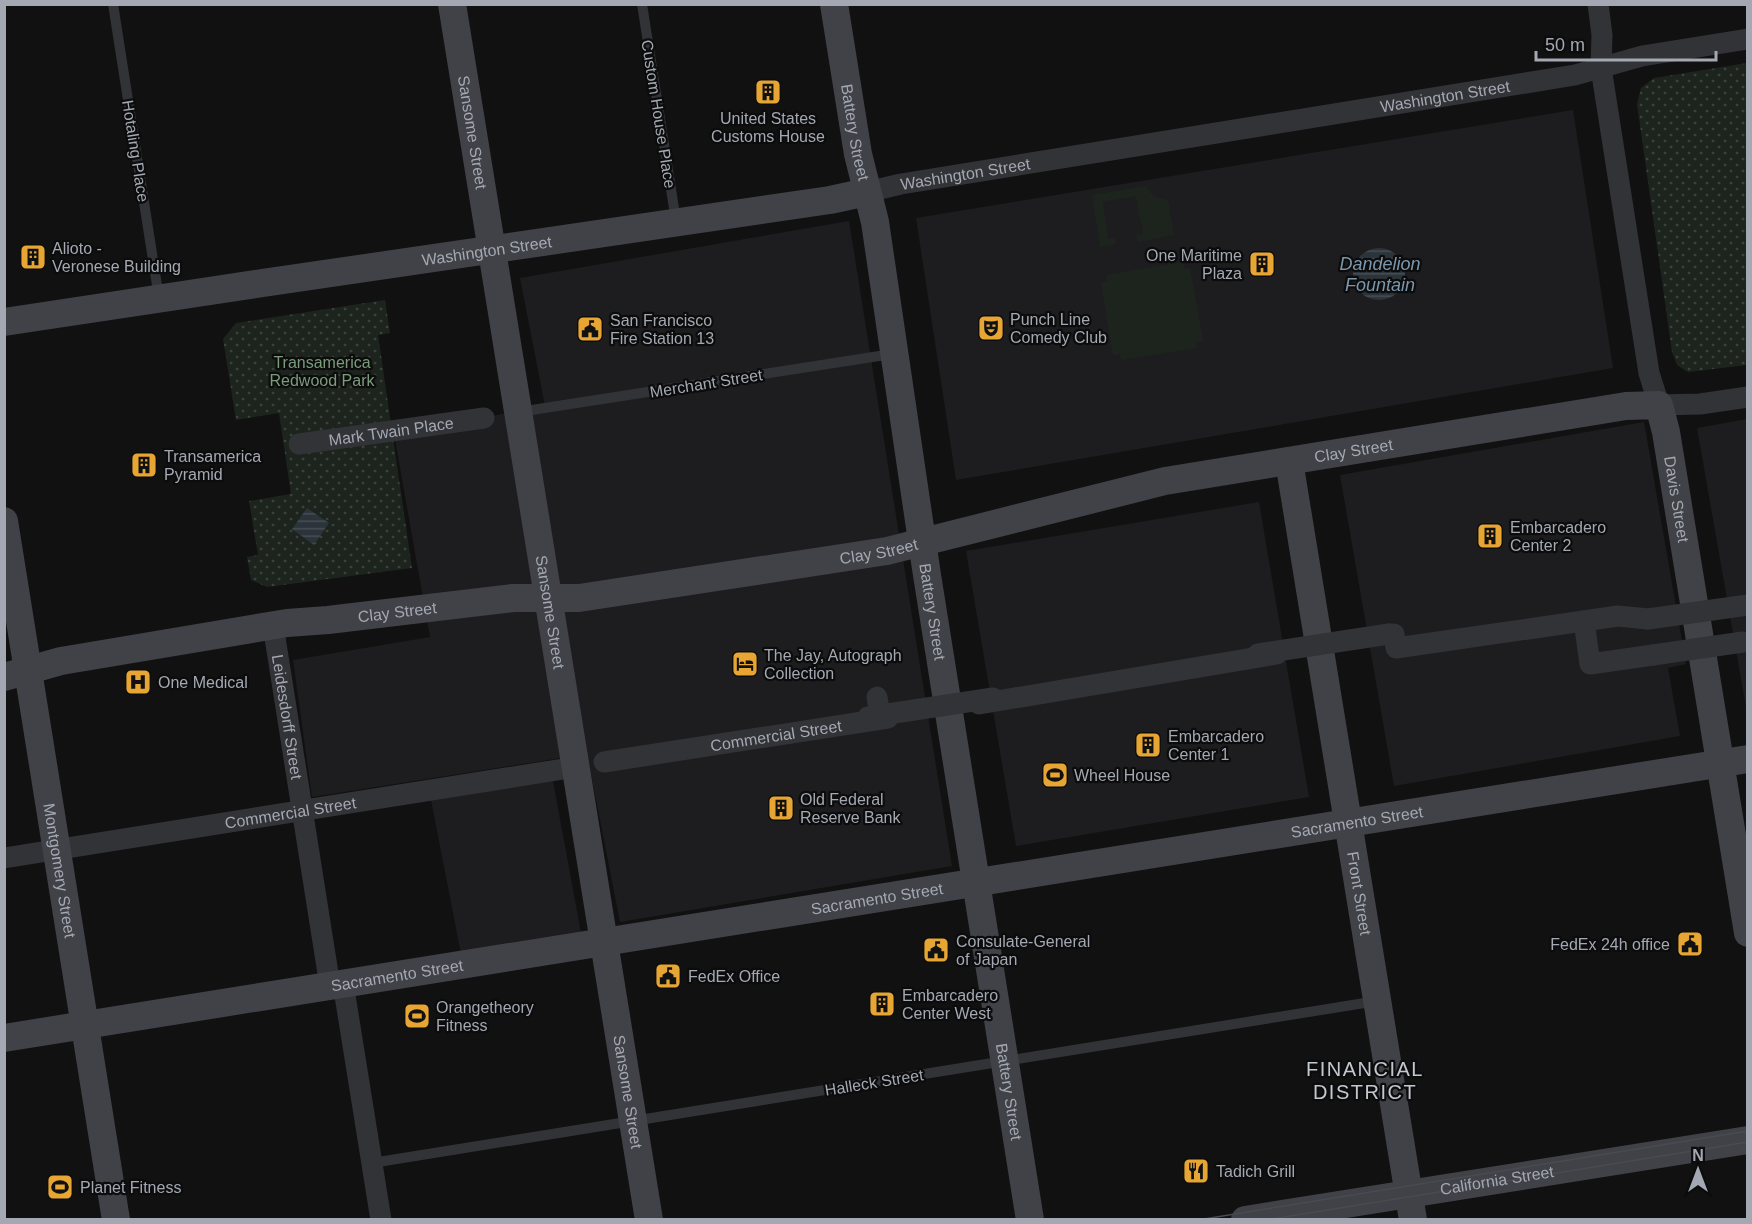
<svg xmlns="http://www.w3.org/2000/svg" width="1752" height="1224" font-family="Helvetica,sans-serif">
<style>
.built{fill:#1d1d1f}
.grass{fill:#1d241e}
.park{fill:url(#park-dots)}
.water{fill:url(#water-rules)}
.lines{fill:none;stroke-linecap:round;stroke-linejoin:round}
.lane{stroke:#323337;stroke-width:10}
.street{stroke:#323337;stroke-width:21}
.secondary{stroke:#404247;stroke-width:28}
.tram{stroke:#494b50;stroke-width:1.5}
.street-bridge{stroke:#323337;stroke-width:21}
.labels{text-anchor:middle;stroke-width:4.5;stroke-linejoin:round;paint-order:stroke}
.street-label{font-size:16px;fill:#a3a8b2;stroke:#0c0c0d}
.poi-label{font-size:16px;fill:#a3a8b2;stroke:#0c0c0d;text-anchor:start}
.park-label{font-size:16px;fill:#7a9c7b;stroke:#0c0c0d}
.water-label{font-size:18px;font-style:italic;fill:#7b97ac;stroke:#0c0c0d}
.quarter-label{font-size:20px;letter-spacing:1.5px;fill:#c3c7ce;stroke:#0c0c0d}
</style>
<defs>
<pattern id="park-dots" width="8" height="8" patternUnits="userSpaceOnUse" patternTransform="scale(1.5)"><rect width="8" height="8" fill="#1d241e"/><path d="M2 2h.1M6 6h.1" fill="none" stroke="#3b413c" stroke-width="1.8" stroke-linecap="round"/></pattern>
<pattern id="water-rules" width="6" height="5" patternUnits="userSpaceOnUse" patternTransform="scale(1.5)"><rect width="6" height="5" fill="#2b343a"/><path d="M0 2.5h6" fill="none" stroke="#474f54"/></pattern>
</defs>
<rect width="100%" height="100%" fill="#111112"/>
<path class="built" d="M 1573,110 L 1613,368 L 956,480 L 916,218 Z
M 849,221 L 952,866 L 620,922 L 587,754 L 312,797 L 293,660 L 430,637 L 394,434 L 545,406 L 520,278 Z
M 1747,419 L 1747,713 L 1697,428 Z
M 1644,422 L 1686,664 L 1668,668 L 1680,736 L 1394,786 L 1340,475 Z
M 1259,502 L 1309,797 L 1016,846 L 966,551 Z
M 553,781 L 581,933 L 461,954 L 431,800 Z"/>
<path class="grass" d="M 1146,186 C 1151,196 1157,198 1168,200 L 1174,235 L 1137,242 L 1136,235 L 1143,234 L 1136,196 L 1103,202 L 1108,239 L 1115,238 L 1116,244 L 1100,247 L 1092,195 Z
M 1183,262 L 1184,269 L 1190,268 L 1203,341 L 1196,342 L 1197,348 L 1121,360 L 1120,354 L 1113,355 L 1101,282 L 1107,281 L 1107,275 Z"/>
<path class="park" d="M 1747,63 L 1747,365 L 1688,372 L 1677,365 L 1672,352 L 1637,104 L 1641,88 L 1654,78 Z
M 385,300 L 390,333 L 378,335 L 412,568 L 267,587 L 251,580 L 247,557 L 258,555 L 249,501 L 291,494 L 279,413 L 236,420 L 223,339 L 236,323 Z"/>
<path class="water" d="M1353 274a26 26 0 1 1 52 0a26 26 0 1 1-52 0Z
M 307,508 L 329,523 L 314,545 L 292,529 Z"/>
<g class="lines">
<path class="lane" d="M 113,4 L 159,298
M 642,4 L 676,221
M 519,412 L 892,354
M 372,1163 L 1377,1001"/>
<g class="street">
<path d="M 1598,4 L 1602,35 L 1601,68 L 1649,373 L 1659,405 L 1700,404 L 1748,397"/>
<path id="s1" d="M 867,192 L 901,184 L 1575,75 L 1642,56 L 1748,39"/>
<path id="s2" d="M 299,444 L 484,418"/>
<path d="M 1584,621 L 1590,664 L 1653,655"/>
<path id="s3" d="M 273,625 L 330,986"/>
<path d="M 1389,634 L 1394,634 L 1396,648 L 1618,616 L 1648,619"/>
<path d="M 877,697 L 880,715"/>
<path d="M 979,704 L 1277,654"/>
<path id="s4" d="M 604,762 L 888,718"/>
<path id="s5" d="M 4,858 L 576,767"/>
<path d="M 343,983 L 381,1220"/>
</g>
<g class="secondary">
<path id="s6" d="M 452,4 L 649,1220"/>
<path id="s7" d="M 834,4 L 858,154 L 875,222 L 927,575 L 1030,1220"/>
<path id="s8" d="M 4,322 C 279,279 555,242 830,200 L 867,192"/>
<path id="s9" d="M 1289,461 L 1413,1220"/>
<path id="s10" d="M 4,521 L 116,1220"/>
<path id="s11" d="M 4,677 L 61,661 L 287,623 L 328,620 L 513,598 L 579,598 L 887,551 L 1165,481 L 1626,406 L 1659,405 L 1666,432 L 1748,933"/>
<path id="s12" d="M 4,1038 L 1748,759"/>
<path id="s13" d="M 1245,1220 L 1748,1140"/>
</g>
<path class="tram" d="M 1198,1220 L 1748,1131
M 1266,1220 L 1748,1142"/>
<path class="street-bridge" d="M 1648,619 L 1748,605
M 1258,654 L 1389,634
M 1653,655 L 1743,642
M 868,717 L 993,698"/>
</g>
<defs>
<symbol id="building-square" viewBox="-11 -11 22 22"><rect x="-9" y="-9" width="18" height="18" rx="4" fill="#e7a534" stroke="#0c0c0d"/><path d="M-4-6H4V6H1V3H-1V6H-4ZM-2.5-4.3h1.7v1.8h-1.7ZM.8-4.3h1.7v1.8H.8ZM-2.5-1h1.7V.8h-1.7ZM.8-1h1.7V.8H.8Z" fill="#111"/></symbol>
<symbol id="theatre-square" viewBox="-11 -11 22 22"><rect x="-9" y="-9" width="18" height="18" rx="4" fill="#e7a534" stroke="#0c0c0d"/><path d="M-5-5.5Q0-4 5-5.5V0Q5 5 0 6Q-5 5-5 0ZM-3.3-2.5H-1v1.5H-3.3ZM1-2.5H3.3v1.5H1ZM-2.8 1Q0 5.5 2.8 1Z" fill="#111"/></symbol>
<symbol id="civic-square" viewBox="-11 -11 22 22"><rect x="-9" y="-9" width="18" height="18" rx="4" fill="#e7a534" stroke="#0c0c0d"/><path d="M-.6-6.5H3V-4.5H.6V-3L4-1V1h2V6H-6V1h2V-1L-.6-3ZM-1.2 2.5V6h2.4V2.5Z" fill="#111"/></symbol>
<symbol id="hotel-square" viewBox="-11 -11 22 22"><rect x="-9" y="-9" width="18" height="18" rx="4" fill="#e7a534" stroke="#0c0c0d"/><path d="M-6-4.5h1.5V1H6V5H4.5V3h-9V5H-6ZM-4 0a1.8 1.8 0 1 1 3.6 0ZM.5 0V-2.5h3Q6-2.5 6 0Z" fill="#111"/></symbol>
<symbol id="hospital-square" viewBox="-11 -11 22 22"><rect x="-9" y="-9" width="18" height="18" rx="4" fill="#e7a534" stroke="#0c0c0d"/><path d="M-5-5h3v3.5h4V-5h3V5h-3V1.5h-4V5h-3Z" fill="#111"/></symbol>
<symbol id="stadium-square" viewBox="-11 -11 22 22"><rect x="-9" y="-9" width="18" height="18" rx="4" fill="#e7a534" stroke="#0c0c0d"/><path d="M0-5a6.5 5 0 1 0 0 10a6.5 5 0 1 0 0-10ZM-3.5-1.8h7v3.6h-7Z" fill="#111"/></symbol>
<symbol id="restaurant-square" viewBox="-11 -11 22 22"><rect x="-9" y="-9" width="18" height="18" rx="4" fill="#e7a534" stroke="#0c0c0d"/><path d="M-5-6h1v4h1v-4h1v4h1v-4h1v5L-1.5 .5V6h-2V.5L-5-1ZM5-6V6H3V1.5H1.5Q1.5-4 5-6Z" fill="#111"/></symbol>
</defs>
<g fill-rule="evenodd">
<use href="#building-square" x="753" y="77" width="30" height="30"/>
<use href="#building-square" x="18" y="242" width="30" height="30"/>
<use href="#building-square" x="1247" y="249" width="30" height="30"/>
<use href="#theatre-square" x="976" y="313" width="30" height="30"/>
<use href="#civic-square" x="575" y="314" width="30" height="30"/>
<use href="#building-square" x="129" y="450" width="30" height="30"/>
<use href="#building-square" x="1475" y="521" width="30" height="30"/>
<use href="#hotel-square" x="730" y="649" width="30" height="30"/>
<use href="#hospital-square" x="123" y="667" width="30" height="30"/>
<use href="#building-square" x="1133" y="730" width="30" height="30"/>
<use href="#stadium-square" x="1040" y="760" width="30" height="30"/>
<use href="#building-square" x="766" y="793" width="30" height="30"/>
<use href="#civic-square" x="1675" y="929" width="30" height="30"/>
<use href="#civic-square" x="921" y="935" width="30" height="30"/>
<use href="#civic-square" x="653" y="961" width="30" height="30"/>
<use href="#building-square" x="867" y="989" width="30" height="30"/>
<use href="#stadium-square" x="402" y="1001" width="30" height="30"/>
<use href="#restaurant-square" x="1181" y="1156" width="30" height="30"/>
<use href="#stadium-square" x="45" y="1172" width="30" height="30"/>
</g>
<g class="labels">
<g class="street-label">
<text dy="6" stroke="none"><textPath href="#s1" startOffset="586">Washington Street</textPath></text>
<text transform="translate(659 114) rotate(81)" y="6">Custom House Place</text>
<text dy="6" stroke="none"><textPath href="#s6" startOffset="130">Sansome Street</textPath></text>
<text dy="6" stroke="none"><textPath href="#s7" startOffset="130">Battery Street</textPath></text>
<text transform="translate(136 151) rotate(81)" y="6">Hotaling Place</text>
<text dy="6" stroke="none"><textPath href="#s1" startOffset="100">Washington Street</textPath></text>
<text dy="6" stroke="none"><textPath href="#s8" startOffset="488">Washington Street</textPath></text>
<text transform="translate(706 383) rotate(-9)" y="6">Merchant Street</text>
<text dy="6" stroke="none"><textPath href="#s2" startOffset="93">Mark Twain Place</textPath></text>
<text dy="6" stroke="none"><textPath href="#s11" startOffset="1371">Clay Street</textPath></text>
<text dy="6" stroke="none"><textPath href="#s11" startOffset="1776">Davis Street</textPath></text>
<text dy="6" stroke="none"><textPath href="#s11" startOffset="885">Clay Street</textPath></text>
<text dy="6" stroke="none"><textPath href="#s11" startOffset="399">Clay Street</textPath></text>
<text dy="6" stroke="none"><textPath href="#s6" startOffset="616">Sansome Street</textPath></text>
<text dy="6" stroke="none"><textPath href="#s7" startOffset="616">Battery Street</textPath></text>
<text dy="6" stroke="none"><textPath href="#s3" startOffset="93">Leidesdorff Street</textPath></text>
<text dy="6" stroke="none"><textPath href="#s4" startOffset="174">Commercial Street</textPath></text>
<text dy="6" stroke="none"><textPath href="#s5" startOffset="290">Commercial Street</textPath></text>
<text dy="6" stroke="none"><textPath href="#s12" startOffset="1370">Sacramento Street</textPath></text>
<text dy="6" stroke="none"><textPath href="#s10" startOffset="354">Montgomery Street</textPath></text>
<text dy="6" stroke="none"><textPath href="#s9" startOffset="438">Front Street</textPath></text>
<text dy="6" stroke="none"><textPath href="#s12" startOffset="884">Sacramento Street</textPath></text>
<text dy="6" stroke="none"><textPath href="#s12" startOffset="398">Sacramento Street</textPath></text>
<text transform="translate(874 1082) rotate(-9)" y="6">Halleck Street</text>
<text dy="6" stroke="none"><textPath href="#s6" startOffset="1102">Sansome Street</textPath></text>
<text dy="6" stroke="none"><textPath href="#s7" startOffset="1102">Battery Street</textPath></text>
<text dy="6" stroke="none"><textPath href="#s13" startOffset="255">California Street</textPath></text>
</g>
<g class="poi-label">
<text x="768" y="124" text-anchor="middle">United States<tspan x="768" dy="18">Customs House</tspan></text>
<text x="52" y="254">Alioto -<tspan x="52" dy="18">Veronese Building</tspan></text>
<text x="1242" y="261" text-anchor="end">One Maritime<tspan x="1242" dy="18">Plaza</tspan></text>
<text x="1010" y="325">Punch Line<tspan x="1010" dy="18">Comedy Club</tspan></text>
<text x="610" y="326">San Francisco<tspan x="610" dy="18">Fire Station 13</tspan></text>
<text x="164" y="462">Transamerica<tspan x="164" dy="18">Pyramid</tspan></text>
<text x="1510" y="533">Embarcadero<tspan x="1510" dy="18">Center 2</tspan></text>
<text x="764" y="661">The Jay, Autograph<tspan x="764" dy="18">Collection</tspan></text>
<text x="158" y="688">One Medical</text>
<text x="1168" y="742">Embarcadero<tspan x="1168" dy="18">Center 1</tspan></text>
<text x="1074" y="781">Wheel House</text>
<text x="800" y="805">Old Federal<tspan x="800" dy="18">Reserve Bank</tspan></text>
<text x="956" y="947">Consulate-General<tspan x="956" dy="18">of Japan</tspan></text>
<text x="1670" y="950" text-anchor="end">FedEx 24h office</text>
<text x="688" y="982">FedEx Office</text>
<text x="902" y="1001">Embarcadero<tspan x="902" dy="18">Center West</tspan></text>
<text x="436" y="1013">Orangetheory<tspan x="436" dy="18">Fitness</tspan></text>
<text x="1216" y="1177">Tadich Grill</text>
<text x="80" y="1193">Planet Fitness</text>
</g>
<g class="park-label">
<text x="322" y="368">Transamerica<tspan x="322" dy="18">Redwood Park</tspan></text>
</g>
<g class="water-label">
<text x="1380" y="270">Dandelion<tspan x="1380" dy="21">Fountain</tspan></text>
</g>
<g class="quarter-label">
<text x="1365" y="1076">FINANCIAL<tspan x="1365" dy="23">DISTRICT</tspan></text>
</g>
</g>
<rect width="1752" height="1224" fill="none" stroke="#a3a8b2" stroke-width="12"/>
<g transform="translate(1698 1170)" stroke="#0c0c0d" stroke-width="4.5" paint-order="stroke">
<path d="M0-4.5L10 22L0 15L-10 22Z" fill="#a3a8b2"/>
<text y="-9" font-size="16" font-weight="bold" text-anchor="middle" fill="#a3a8b2">N</text>
</g>
<path d="M1536 51v9h180v-9" fill="none" stroke="#a3a8b2" stroke-width="3"/>
<text x="1545" y="51" font-size="18" fill="#a3a8b2" stroke="#0c0c0d" stroke-width="4.5" paint-order="stroke">50 m</text>
</svg>
